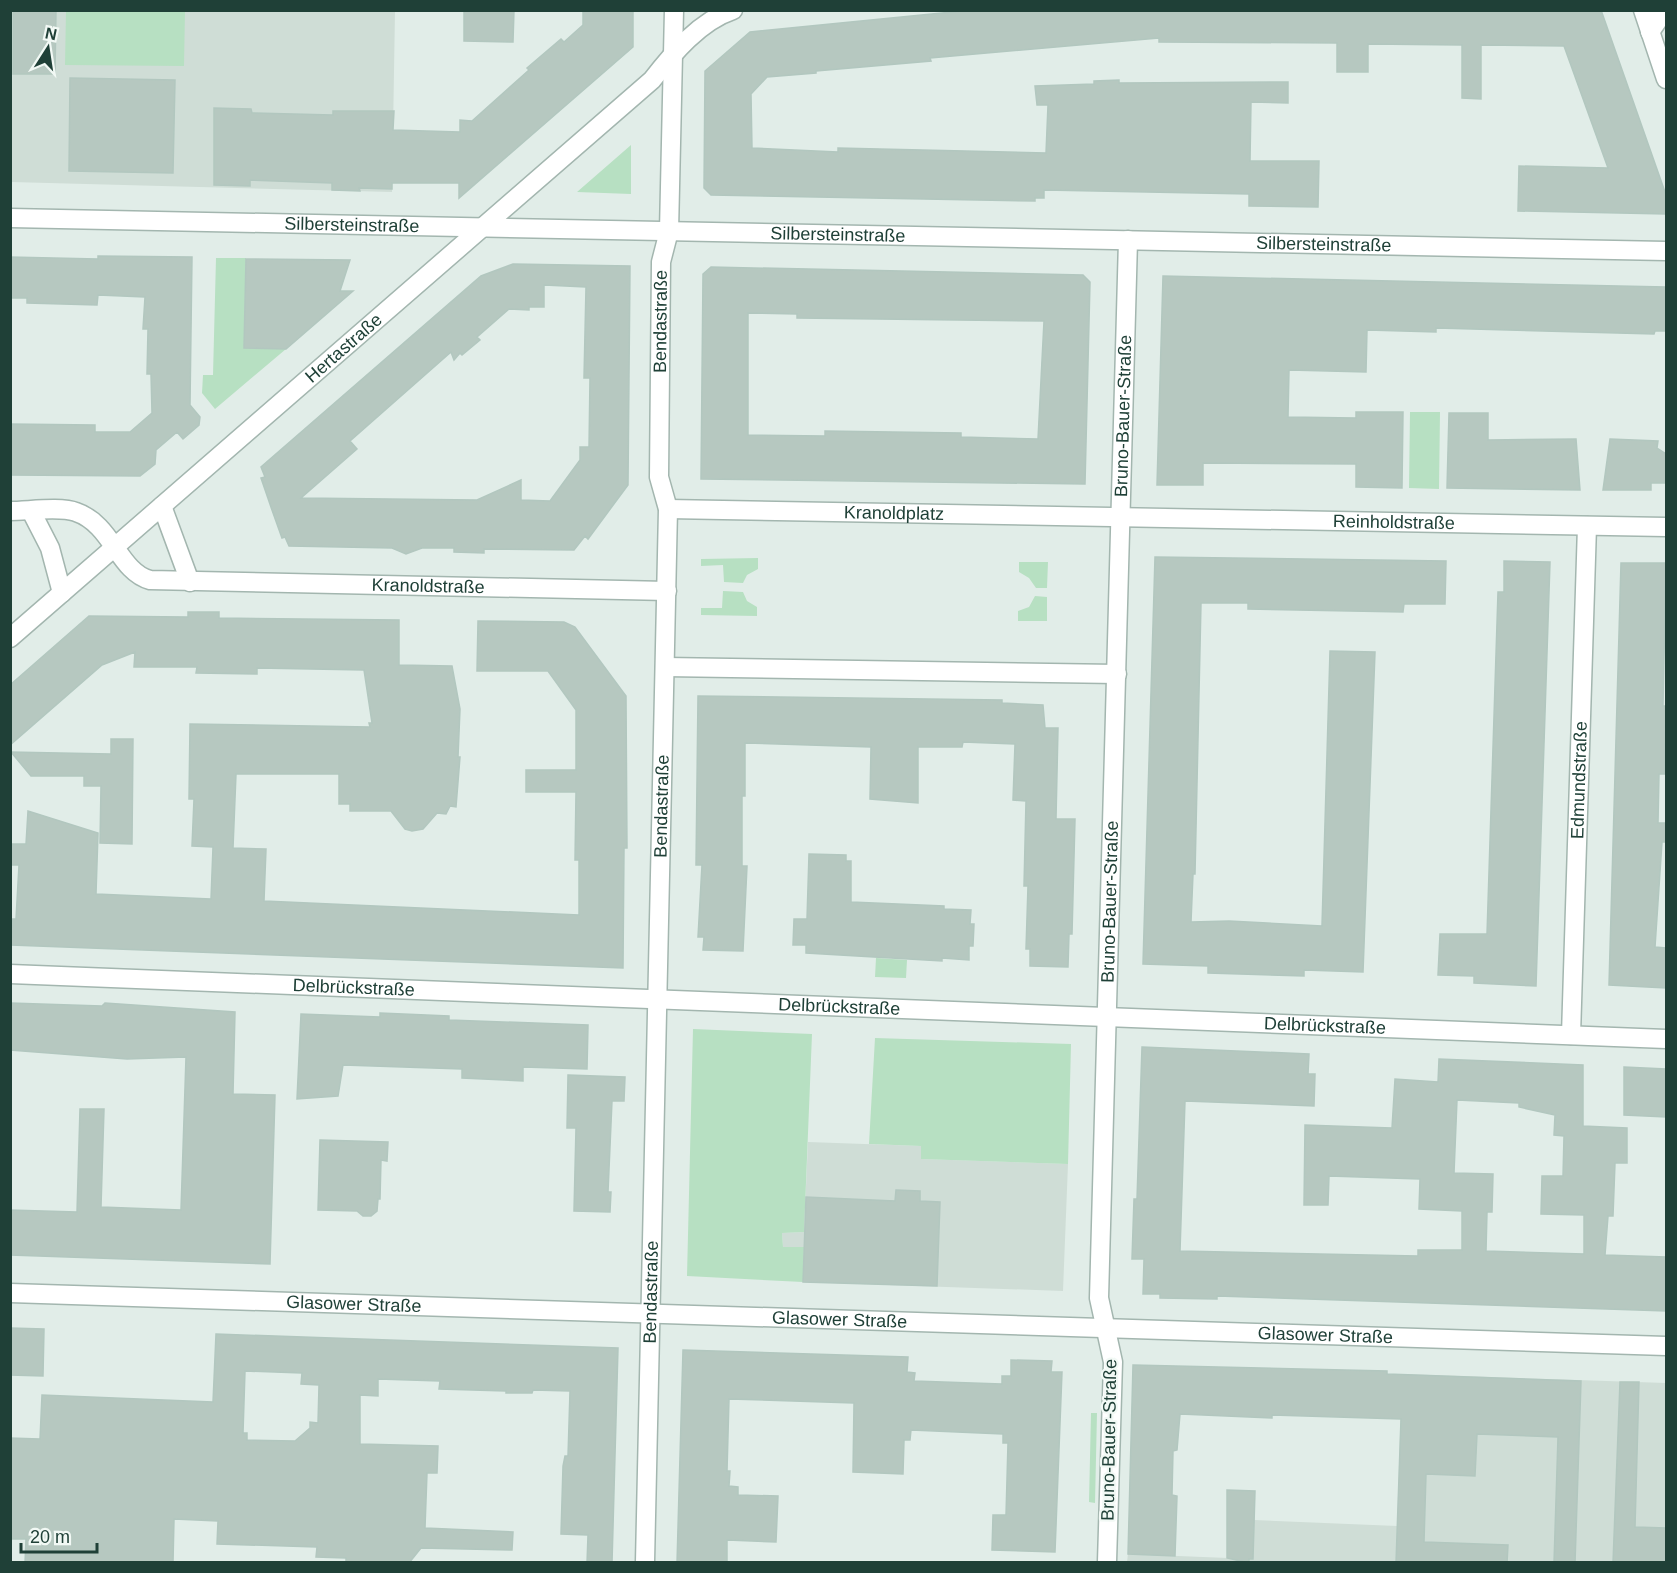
<svg xmlns="http://www.w3.org/2000/svg" width="1677" height="1573" font-family="Arial,sans-serif">
<style>
.built{fill:#cfddd6}
.green{fill:#b7e0c2}
.building{fill:#b6c8c0;stroke:#b2c7bf;stroke-width:1.5;fill-rule:evenodd}
.lines{fill:none;stroke-linecap:round;stroke-linejoin:round}
.minor-casing{stroke:#a3b6af;stroke-width:21}
.minor{stroke:#fff;stroke-width:18}
.labels{text-anchor:middle;stroke-width:4.5;stroke-linejoin:round;paint-order:stroke}
.street-label{font-size:18px;fill:#1f4037;stroke:#f2f9f5}
</style>
<rect width="100%" height="100%" fill="#e1ede8"/>
<path class="built" d="M 13,11 L 395,11 L 392,192 L 11,182 Z
M 808,1142 L 921,1146 L 921,1159 L 1068,1164 L 1063,1291 L 803,1282 L 804,1248 L 783,1247 L 782,1233 L 804,1232 Z
M 1402,1374 L 1666,1383 L 1666,1562 L 1127,1562 L 1128,1554 L 1253,1559 L 1254,1520 L 1397,1526 Z"/>
<path class="green" d="M 66,11 L 185,11 L 184,66 L 65,65 Z
M 631,145 L 631,194 L 577,192 Z
M 216,258 L 246,258 L 244,348 L 286,349 L 215,409 L 202,393 L 203,375 L 213,375 Z
M 1410,412 L 1440,412 L 1439,489 L 1409,488 Z
M 758,558 L 758,569 L 747,575 L 743,583 L 724,582 L 723,565 L 701,566 L 701,559 Z
M 1019,562 L 1048,562 L 1047,588 L 1036,588 L 1029,578 L 1019,572 Z
M 723,591 L 743,592 L 747,601 L 757,607 L 757,616 L 701,615 L 701,608 L 722,608 Z
M 1035,596 L 1047,597 L 1047,621 L 1018,621 L 1018,611 L 1029,607 Z
M 876,958 L 907,960 L 906,978 L 875,977 Z
M 693,1029 L 812,1034 L 804,1232 L 782,1233 L 783,1247 L 804,1247 L 803,1282 L 687,1276 Z
M 875,1038 L 1071,1044 L 1068,1164 L 921,1159 L 921,1146 L 869,1144 Z
M 1091,1413 L 1097,1413 L 1095,1503 L 1089,1502 Z"/>
<path class="building" d="M 13,10 L 56,10 L 55,74 L 13,74 Z
M 464,10 L 514,10 L 513,42 L 464,41 Z
M 583,10 L 633,10 L 633,47 L 459,198 L 459,183 L 392,183 L 392,189 L 359,188 L 360,191 L 332,190 L 332,183 L 250,180 L 250,186 L 214,185 L 214,108 L 251,109 L 252,113 L 333,115 L 333,111 L 394,111 L 393,130 L 460,132 L 460,120 L 472,121 L 529,70 L 527,68 L 561,39 L 564,42 L 583,25 Z
M 972,10 L 1601,10 L 1666,195 L 1666,214 L 1518,211 L 1519,166 L 1608,168 L 1564,46 L 1481,45 L 1481,99 L 1462,98 L 1462,45 L 1368,44 L 1368,72 L 1337,72 L 1337,43 L 1159,42 L 1159,38 L 930,58 L 931,61 L 816,71 L 816,73 L 767,77 L 751,94 L 752,148 L 838,152 L 838,148 L 1046,153 L 1048,105 L 1037,105 L 1035,86 L 1094,84 L 1094,81 L 1119,80 L 1119,83 L 1288,82 L 1288,103 L 1251,102 L 1250,161 L 1319,161 L 1318,207 L 1249,206 L 1249,194 L 1044,190 L 1044,198 L 1035,198 L 1035,201 L 711,195 L 704,188 L 705,71 L 750,32 Z
M 70,78 L 175,80 L 173,173 L 69,171 Z
M 98,256 L 192,257 L 190,405 L 200,417 L 199,425 L 183,439 L 177,432 L 156,450 L 155,464 L 140,476 L 10,475 L 10,424 L 95,425 L 95,432 L 130,432 L 152,413 L 151,374 L 147,374 L 148,329 L 143,329 L 145,297 L 98,295 L 97,305 L 27,303 L 27,298 L 10,298 L 10,257 L 98,259 Z
M 246,259 L 350,260 L 340,291 L 353,291 L 286,349 L 244,348 Z
M 513,264 L 630,266 L 628,485 L 588,539 L 585,536 L 574,550 L 484,549 L 484,553 L 454,552 L 454,548 L 422,548 L 406,554 L 392,548 L 289,546 L 285,537 L 282,538 L 272,510 L 261,478 L 265,477 L 261,467 L 481,276 ZM 544,285 L 586,287 L 584,378 L 590,378 L 589,447 L 580,447 L 580,460 L 550,501 L 521,500 L 521,480 L 477,500 L 301,498 L 357,449 L 350,441 L 451,352 L 454,360 L 460,353 L 462,355 L 480,340 L 477,337 L 509,309 L 529,310 L 529,307 L 544,307 Z
M 711,267 L 1083,275 L 1090,282 L 1085,484 L 701,479 L 703,274 ZM 748,313 L 797,314 L 797,318 L 1044,321 L 1038,439 L 961,437 L 961,433 L 825,431 L 825,436 L 748,435 Z
M 1163,276 L 1666,287 L 1666,331 L 1655,331 L 1654,334 L 1436,328 L 1436,332 L 1367,330 L 1366,372 L 1289,370 L 1288,417 L 1356,418 L 1356,412 L 1403,412 L 1402,488 L 1356,487 L 1356,464 L 1203,463 L 1203,485 L 1157,485 Z
M 1449,413 L 1488,413 L 1488,440 L 1576,439 L 1580,490 L 1447,488 Z
M 1610,439 L 1658,441 L 1657,448 L 1666,454 L 1666,483 L 1651,483 L 1651,490 L 1603,490 Z
M 1155,557 L 1446,561 L 1445,604 L 1404,604 L 1403,612 L 1248,609 L 1248,603 L 1201,603 L 1195,874 L 1193,874 L 1191,922 L 1229,921 L 1322,926 L 1330,651 L 1375,652 L 1363,972 L 1304,970 L 1304,976 L 1208,973 L 1208,966 L 1143,964 Z
M 1504,561 L 1550,562 L 1536,986 L 1474,983 L 1474,976 L 1438,975 L 1440,934 L 1487,934 L 1498,592 L 1504,592 Z
M 1621,563 L 1666,563 L 1663,706 L 1666,706 L 1665,774 L 1659,774 L 1658,823 L 1666,823 L 1666,842 L 1662,842 L 1655,947 L 1666,948 L 1666,988 L 1609,985 Z
M 188,612 L 219,612 L 219,618 L 399,620 L 399,665 L 452,666 L 460,709 L 458,757 L 460,757 L 456,807 L 450,806 L 446,814 L 437,813 L 423,829 L 412,831 L 405,829 L 391,811 L 350,811 L 350,804 L 339,804 L 339,774 L 236,774 L 233,848 L 266,849 L 264,901 L 579,915 L 579,860 L 575,860 L 576,792 L 526,792 L 526,770 L 576,770 L 576,710 L 548,671 L 477,671 L 478,621 L 564,622 L 575,627 L 626,696 L 627,848 L 624,848 L 623,968 L 11,945 L 12,919 L 16,919 L 19,865 L 10,865 L 10,844 L 26,844 L 28,811 L 98,833 L 96,894 L 211,899 L 213,847 L 192,846 L 194,799 L 189,799 L 190,724 L 370,727 L 369,723 L 372,723 L 364,670 L 257,668 L 257,674 L 196,673 L 197,667 L 134,667 L 135,652 L 102,665 L 10,745 L 10,685 L 89,616 L 188,617 Z
M 698,696 L 1002,700 L 1002,703 L 1043,705 L 1045,728 L 1058,728 L 1056,819 L 1075,819 L 1072,934 L 1069,934 L 1068,967 L 1030,966 L 1030,949 L 1026,949 L 1028,886 L 1024,886 L 1026,801 L 1013,800 L 1015,744 L 963,742 L 962,747 L 918,747 L 918,803 L 870,799 L 871,747 L 745,743 L 745,796 L 742,796 L 742,866 L 747,866 L 743,951 L 703,950 L 704,937 L 698,937 L 702,865 L 696,865 Z
M 111,739 L 133,739 L 132,844 L 100,843 L 101,786 L 84,786 L 84,776 L 31,776 L 11,752 L 111,754 Z
M 809,854 L 846,855 L 846,861 L 851,861 L 851,902 L 944,906 L 944,909 L 971,910 L 970,924 L 974,924 L 973,946 L 969,946 L 969,960 L 942,958 L 942,961 L 806,953 L 806,945 L 793,945 L 794,919 L 807,919 Z
M 10,1003 L 102,1006 L 105,1003 L 235,1012 L 233,1094 L 275,1095 L 270,1264 L 10,1255 L 10,1210 L 77,1212 L 80,1109 L 104,1109 L 101,1207 L 181,1210 L 186,1057 L 127,1059 L 10,1050 Z
M 380,1013 L 449,1016 L 449,1020 L 588,1025 L 587,1069 L 523,1067 L 523,1081 L 462,1078 L 462,1069 L 343,1065 L 338,1096 L 297,1099 L 301,1014 L 380,1017 Z
M 1142,1047 L 1309,1054 L 1308,1074 L 1315,1074 L 1314,1106 L 1185,1101 L 1180,1251 L 1418,1256 L 1418,1250 L 1462,1250 L 1462,1211 L 1419,1209 L 1420,1179 L 1329,1176 L 1328,1205 L 1304,1205 L 1305,1125 L 1392,1128 L 1395,1079 L 1438,1082 L 1439,1059 L 1583,1065 L 1583,1126 L 1627,1128 L 1627,1163 L 1615,1163 L 1613,1216 L 1608,1216 L 1605,1255 L 1666,1257 L 1666,1311 L 1217,1296 L 1217,1299 L 1160,1298 L 1160,1294 L 1143,1294 L 1144,1259 L 1132,1259 L 1134,1199 L 1137,1199 ZM 1457,1100 L 1519,1103 L 1519,1107 L 1555,1115 L 1554,1135 L 1564,1136 L 1563,1176 L 1542,1176 L 1541,1214 L 1584,1215 L 1584,1254 L 1486,1251 L 1487,1212 L 1492,1212 L 1493,1174 L 1454,1173 Z
M 1624,1067 L 1666,1069 L 1666,1117 L 1624,1115 Z
M 568,1075 L 625,1077 L 624,1101 L 612,1101 L 608,1192 L 611,1192 L 610,1212 L 574,1211 L 576,1128 L 567,1128 Z
M 320,1140 L 388,1142 L 387,1161 L 381,1160 L 380,1199 L 378,1199 L 377,1211 L 371,1216 L 363,1216 L 357,1211 L 318,1210 Z
M 896,1190 L 920,1191 L 920,1201 L 940,1202 L 937,1286 L 803,1282 L 806,1197 L 895,1201 Z
M 10,1328 L 44,1329 L 43,1376 L 10,1375 Z
M 216,1334 L 618,1348 L 612,1563 L 587,1563 L 588,1535 L 561,1534 L 563,1466 L 565,1456 L 568,1456 L 570,1391 L 533,1390 L 532,1393 L 506,1393 L 506,1391 L 439,1389 L 440,1381 L 378,1379 L 378,1396 L 360,1395 L 360,1444 L 438,1446 L 437,1473 L 427,1473 L 425,1528 L 513,1532 L 512,1550 L 421,1548 L 409,1563 L 346,1563 L 346,1558 L 316,1557 L 317,1547 L 217,1544 L 218,1521 L 174,1519 L 173,1563 L 25,1563 L 26,1539 L 10,1539 L 10,1438 L 40,1439 L 42,1395 L 213,1402 ZM 245,1371 L 302,1373 L 301,1384 L 319,1385 L 318,1423 L 310,1422 L 310,1428 L 295,1441 L 247,1440 L 247,1433 L 243,1433 Z
M 683,1350 L 908,1357 L 907,1372 L 915,1373 L 914,1381 L 1002,1384 L 1002,1376 L 1011,1376 L 1011,1360 L 1052,1361 L 1051,1372 L 1062,1372 L 1055,1552 L 992,1550 L 993,1515 L 1006,1515 L 1008,1443 L 1003,1443 L 1003,1434 L 911,1430 L 910,1440 L 904,1440 L 903,1474 L 853,1472 L 854,1403 L 729,1399 L 727,1471 L 730,1471 L 729,1486 L 738,1487 L 738,1495 L 778,1496 L 776,1542 L 727,1540 L 727,1563 L 677,1563 Z
M 1133,1365 L 1387,1371 L 1387,1374 L 1581,1381 L 1575,1563 L 1554,1563 L 1558,1437 L 1477,1434 L 1475,1476 L 1426,1474 L 1424,1542 L 1508,1545 L 1507,1563 L 1396,1563 L 1401,1419 L 1272,1415 L 1272,1418 L 1180,1414 L 1177,1450 L 1173,1451 L 1172,1495 L 1177,1496 L 1175,1556 L 1128,1554 Z
M 1620,1382 L 1639,1382 L 1635,1527 L 1666,1528 L 1666,1563 L 1613,1563 Z
M 1227,1490 L 1255,1491 L 1253,1559 L 1249,1559 L 1249,1563 L 1227,1558 Z"/>
<g class="lines">
<defs>
<g id="minor">
<path d="M 1643,10 L 1666,79"/>
<path d="M 1650,32 L 1665,10"/>
<path id="s1" d="M 10,218 L 1666,251"/>
<path d="M 162,506 L 190,582"/>
<path id="s2" d="M 668,509 L 1666,527"/>
<path id="s3" d="M 10,511 C 28,511 61,506 76,512 C 112,524 119,572 150,580 L 667,591"/>
<path d="M 31,511 L 50,548 L 62,593"/>
<path id="s4" d="M 10,638 L 652,80 C 673,53 700,21 733,10"/>
<path d="M 665,667 L 1117,674"/>
<path id="s5" d="M 10,974 L 1666,1039"/>
<path id="s6" d="M 1571,1035 L 1587,526"/>
<path id="s7" d="M 10,1293 L 1666,1346"/>
<path id="s8" d="M 645,1562 L 668,509 L 659,477 L 661,262 L 669,231 L 674,10"/>
<path id="s9" d="M 1107,1562 L 1113,1362 L 1099,1298 L 1128,240"/>
</g>
</defs>
<use href="#minor" class="minor-casing"/>
<use href="#minor" class="minor"/>
</g>
<g class="labels">
<g class="street-label">
<text dy="6" stroke="none"><textPath href="#s1" startOffset="342">Silbersteinstraße</textPath></text>
<text dy="6" stroke="none"><textPath href="#s1" startOffset="828">Silbersteinstraße</textPath></text>
<text dy="6" stroke="none"><textPath href="#s1" startOffset="1314">Silbersteinstraße</textPath></text>
<text dy="6" stroke="none"><textPath href="#s8" startOffset="1242">Bendastraße</textPath></text>
<text dy="6" stroke="none"><textPath href="#s4" startOffset="442">Hertastraße</textPath></text>
<text dy="6" stroke="none"><textPath href="#s9" startOffset="1148">Bruno-Bauer-Straße</textPath></text>
<text dy="6" stroke="none"><textPath href="#s2" startOffset="226">Kranoldplatz</textPath></text>
<text dy="6" stroke="none"><textPath href="#s2" startOffset="726">Reinholdstraße</textPath></text>
<text dy="6" stroke="none"><textPath href="#s3" startOffset="447">Kranoldstraße</textPath></text>
<text dy="6" stroke="none"><textPath href="#s6" startOffset="255">Edmundstraße</textPath></text>
<text dy="6" stroke="none"><textPath href="#s8" startOffset="756">Bendastraße</textPath></text>
<text dy="6" stroke="none"><textPath href="#s9" startOffset="662">Bruno-Bauer-Straße</textPath></text>
<text dy="6" stroke="none"><textPath href="#s5" startOffset="344">Delbrückstraße</textPath></text>
<text dy="6" stroke="none"><textPath href="#s5" startOffset="830">Delbrückstraße</textPath></text>
<text dy="6" stroke="none"><textPath href="#s5" startOffset="1316">Delbrückstraße</textPath></text>
<text dy="6" stroke="none"><textPath href="#s8" startOffset="270">Bendastraße</textPath></text>
<text dy="6" stroke="none"><textPath href="#s7" startOffset="344">Glasower Straße</textPath></text>
<text dy="6" stroke="none"><textPath href="#s7" startOffset="830">Glasower Straße</textPath></text>
<text dy="6" stroke="none"><textPath href="#s7" startOffset="1316">Glasower Straße</textPath></text>
<text transform="translate(1109 1440) rotate(-89)" y="6">Bruno-Bauer-Straße</text>
</g>
</g>
<rect width="1677" height="1573" fill="none" stroke="#1f4037" stroke-width="24"/>
<g transform="translate(48 48) rotate(12)" stroke="#f2f9f5" stroke-width="4.5" paint-order="stroke">
<path d="M0-4.5L10 22L0 15L-10 22Z" fill="#1f4037"/>
<text y="-9" font-size="16" font-weight="bold" text-anchor="middle" fill="#1f4037">N</text>
</g>
<path d="M21 1543v9h76v-9" fill="none" stroke="#1f4037" stroke-width="3"/>
<text x="30" y="1543" font-size="18" fill="#1f4037" stroke="#f2f9f5" stroke-width="4.5" paint-order="stroke">20 m</text>
</svg>
